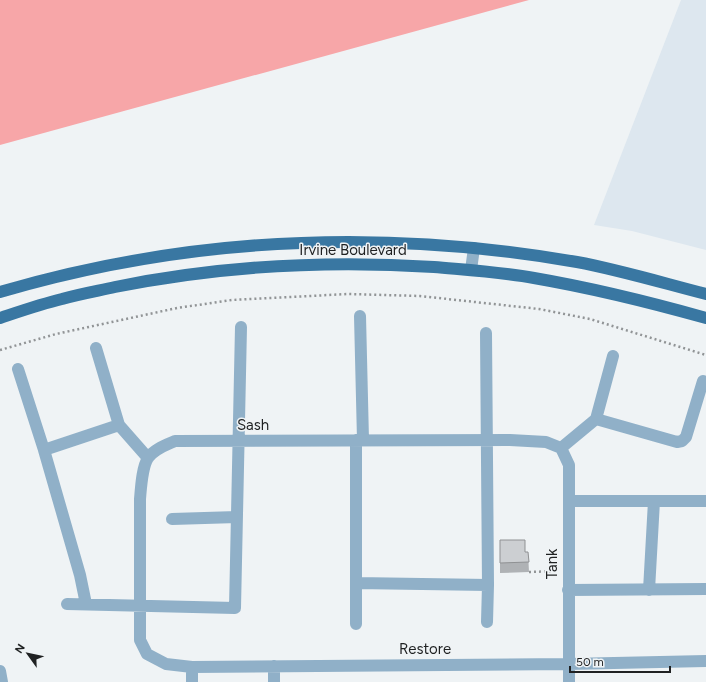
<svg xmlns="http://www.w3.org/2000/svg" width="706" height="682" font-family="Figtree,sans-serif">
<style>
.built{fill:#dde7ef}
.green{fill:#f7a6a8}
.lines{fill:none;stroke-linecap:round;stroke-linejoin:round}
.path{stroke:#919496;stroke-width:2.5;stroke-dasharray:2 3;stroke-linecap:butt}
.minor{stroke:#90b0c8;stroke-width:12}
.major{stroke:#3977a2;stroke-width:12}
.wall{fill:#afb2b5}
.building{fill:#cccfd2;stroke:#8f9193}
.labels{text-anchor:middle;stroke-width:3;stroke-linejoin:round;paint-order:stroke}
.street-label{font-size:15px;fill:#1f2122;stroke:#eff3f5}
</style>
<rect width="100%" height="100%" fill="#eff3f5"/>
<path class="built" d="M 681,0 L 706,0 L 706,250 L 632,231 L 594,225 Z"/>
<path class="green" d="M 0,0 L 529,0 L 0,145 Z"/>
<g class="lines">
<path class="path" d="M 0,350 L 56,334 L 177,308 L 232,300 L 348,294 L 420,296 L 539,309 L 590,319 L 706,355
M 529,572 L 557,571"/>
<path class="minor" d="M 471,270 L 474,248
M 360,316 L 363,440
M 486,333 L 488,585 L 487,622
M 96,348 L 119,425 L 148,458
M 18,369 L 44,450 L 80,575 L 86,604
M 596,419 L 613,356
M 561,448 L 546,442 L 510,440 L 175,441 C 166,445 154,449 148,458 C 142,467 141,488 140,499 L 140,640 L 147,654 L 166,664 L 192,667 L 568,664 L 706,661
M 561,448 L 569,465 L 569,682
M 561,448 L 596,419 L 677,442 L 682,441 L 686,437 L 703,381
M 44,450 L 119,425
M 569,501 L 706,501
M 172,519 L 237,517
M 356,583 L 488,585
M 568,590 L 706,589
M 649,590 L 654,501
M 67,604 L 235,608 L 241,327
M 356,624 L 356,440
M 274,666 L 274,682
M 192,667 L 192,682
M 0,671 L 2,682"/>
<path class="major" d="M 0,292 C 191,236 381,228 577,262 C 620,270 663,283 706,294
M 0,318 C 21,311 41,304 62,299 C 79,294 97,291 115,287 C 219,266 327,260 434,267 C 467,270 501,272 534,278 C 592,288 649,302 706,318"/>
</g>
<path class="wall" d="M 500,540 L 525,552 L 528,552 L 529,572 L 500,573 Z"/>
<path class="building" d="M 500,540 L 525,540 L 525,552 L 528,552 L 529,562 L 500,563 Z"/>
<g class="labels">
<g class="street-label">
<text x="353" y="255">Irvine Boulevard</text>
<text x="253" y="430">Sash</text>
<text transform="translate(552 564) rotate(-90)" y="5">Tank</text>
<text x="425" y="654">Restore</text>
</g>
</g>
<g transform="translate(28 654) rotate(303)" stroke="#eff3f5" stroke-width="3" paint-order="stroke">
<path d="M0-3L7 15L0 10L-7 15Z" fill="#1f2122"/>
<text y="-6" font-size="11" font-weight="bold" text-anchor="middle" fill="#1f2122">N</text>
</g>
<path d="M570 666v6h100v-6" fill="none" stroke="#1f2122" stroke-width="2"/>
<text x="576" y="666" font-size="12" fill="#1f2122" stroke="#eff3f5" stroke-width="3" paint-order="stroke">50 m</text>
</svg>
